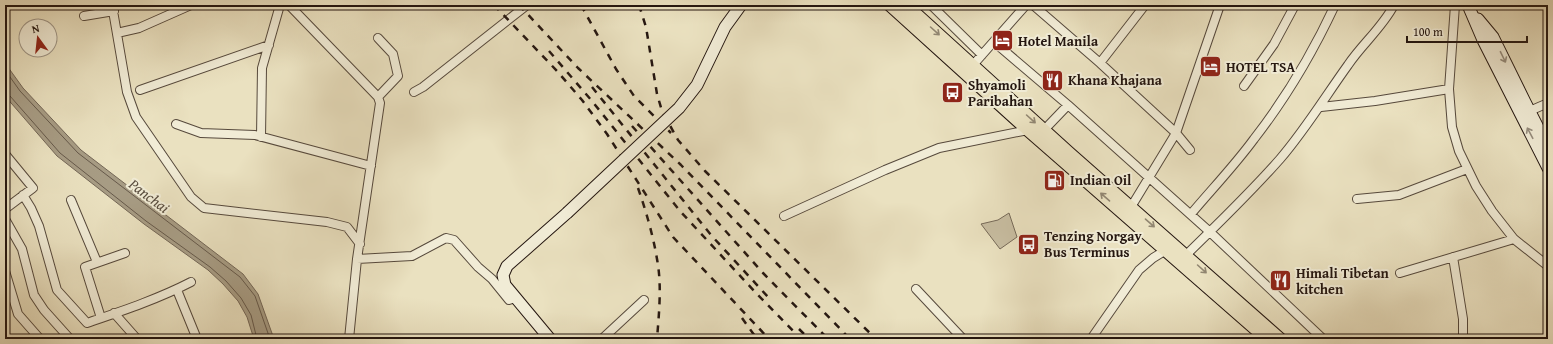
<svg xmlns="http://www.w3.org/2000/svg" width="1553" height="344" font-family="'Gentium Book Plus',serif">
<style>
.green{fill:#c8bea2;stroke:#766a59}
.water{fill:#a79c84;stroke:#736656}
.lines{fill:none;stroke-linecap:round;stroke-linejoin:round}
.shore{stroke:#66594a;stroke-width:1}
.stream{stroke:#736656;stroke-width:2.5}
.street-casing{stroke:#56493c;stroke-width:10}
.secondary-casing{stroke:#241610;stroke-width:13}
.primary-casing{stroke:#241610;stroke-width:14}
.street{stroke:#f1ecd6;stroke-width:8}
.secondary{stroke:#f1ecd6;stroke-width:11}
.primary{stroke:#eae1c0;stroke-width:12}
.rail{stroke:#241610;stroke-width:2.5;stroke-dasharray:7 7;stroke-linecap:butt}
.secondary-bridge-casing{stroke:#241610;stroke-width:13;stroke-linecap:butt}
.secondary-bridge{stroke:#f1ecd6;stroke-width:11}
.oneway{stroke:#918671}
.oneway2{stroke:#958c7d}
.labels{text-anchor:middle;stroke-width:4;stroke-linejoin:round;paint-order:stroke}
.poi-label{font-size:14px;font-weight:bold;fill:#241610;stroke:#f1ecd6;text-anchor:start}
.water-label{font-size:15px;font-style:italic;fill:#584c3e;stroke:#f1ecd6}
</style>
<rect width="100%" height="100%" fill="#eae1c0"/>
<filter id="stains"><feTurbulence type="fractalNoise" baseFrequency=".005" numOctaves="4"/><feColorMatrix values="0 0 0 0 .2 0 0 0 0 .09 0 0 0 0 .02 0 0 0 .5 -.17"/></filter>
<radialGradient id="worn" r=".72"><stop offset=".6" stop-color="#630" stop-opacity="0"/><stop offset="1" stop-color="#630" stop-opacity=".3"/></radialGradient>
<path class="green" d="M 1009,213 L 1017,237 L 1000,249 L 981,224 L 998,220 Z"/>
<path class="water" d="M 5,63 L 23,88 L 81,150 L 243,274 L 258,294 L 274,339 L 254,339 L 247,317 L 238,301 L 223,284 L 208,270 L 144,224 L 57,156 L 5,96 Z"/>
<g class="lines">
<path class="shore" d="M 5,70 L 20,91 L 78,153 L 240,277 L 255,296 L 270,339
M 5,94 L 10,96 L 60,153 L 146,221 L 210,267 L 226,281 L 241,298 L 251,315 L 257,339"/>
<path class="stream" d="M 1165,339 L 1167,337"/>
<defs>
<path id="street" d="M 112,5 L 127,92 L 136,117 L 191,197 L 204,208 L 327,222 L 347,227 L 360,244
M 289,5 L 378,97 L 380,103 L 357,259 L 349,339
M 931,5 L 982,55
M 1033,5 L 1100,63 L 1176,133 L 1190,150
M 1455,5 L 1449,89 L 1452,127 L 1459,151 L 1476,186 L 1492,211 L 1514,239 L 1548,266
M 84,16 L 114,11
M 117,33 L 139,28 L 191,5
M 994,42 L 1068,105 L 1210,232 L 1323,339
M 1100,63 L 1145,5
M 973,65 L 1026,5
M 1244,86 L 1274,44 L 1295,5
M 140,90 L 269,45
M 414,92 L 423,87 L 527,5
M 378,97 L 398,76 L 393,54 L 378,38
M 1321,107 L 1375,101 L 1449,89
M 1525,113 L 1548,103
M 176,124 L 201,133 L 255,135 L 371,166
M 1044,130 L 1068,105
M 261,137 L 262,68 L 280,5
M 5,154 L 33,188 L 5,209
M 23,195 L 31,208 L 39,226 L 57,290 L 87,323 C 122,311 158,299 191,282
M 1357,199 L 1399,195 L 1467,169
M 71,200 L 97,262
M 1131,207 L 1176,133 L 1220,5
M 1191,214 C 1212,189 1235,165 1254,139 C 1286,98 1313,52 1335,5
M 784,216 L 885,170 L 939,148 L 1028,130
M 5,219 L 22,249 L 34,295 L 44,310 L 70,339
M 1186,255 C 1218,224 1250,193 1280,159 C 1305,130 1325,97 1348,65 C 1362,44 1382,28 1394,5
M 1453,257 L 1463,319 L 1463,339
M 357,259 L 412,256 L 446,238 L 454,240 L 478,267 L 492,279 L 509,300 L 516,298
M 5,271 L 18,314 L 40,339
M 1400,273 L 1514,239
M 916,289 L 963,339
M 177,290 L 197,339
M 114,313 L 137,339
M 101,318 L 85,267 L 125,253
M 602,339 L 644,300
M 1091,339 L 1139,270 L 1153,258 L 1166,250"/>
<path id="secondary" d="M 1468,5 L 1483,40 L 1548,168
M 1478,19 L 1493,37 L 1525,102 L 1548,147
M 550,339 L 505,285 L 503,275 L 507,266 L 567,213"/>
<path id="primary" d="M 890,5 L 1028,130 L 1267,339
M 906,5 L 1069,153 L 1280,339"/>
</defs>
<use href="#street" class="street-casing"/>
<use href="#secondary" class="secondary-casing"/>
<use href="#primary" class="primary-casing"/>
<use href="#street" class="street"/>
<use href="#secondary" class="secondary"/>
<use href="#primary" class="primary"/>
<path class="rail" d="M 494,5 L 557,71 L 582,100 L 607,134 L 673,237 L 769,339
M 519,5 L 578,68 L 681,165 L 850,339
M 581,5 L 616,69 L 634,96 L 671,133
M 639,5 L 646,27 L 657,94 L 662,111 L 678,140 L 705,171 L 876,339
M 549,51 L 592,101 L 680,211 L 756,293 L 801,339
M 592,87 L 711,235 L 768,297
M 632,126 L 763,273 L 828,339
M 638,188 C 646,211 653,235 657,259 C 662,285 659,313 657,339
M 742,318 L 757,339
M 799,329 L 809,339"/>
<defs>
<path id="secondary-bridge" d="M 567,213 L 679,108 L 697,85 L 725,27 L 741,5"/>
</defs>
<use href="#secondary-bridge" class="secondary-bridge-casing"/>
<use href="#secondary-bridge" class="secondary-bridge"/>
</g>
<defs><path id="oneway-shaft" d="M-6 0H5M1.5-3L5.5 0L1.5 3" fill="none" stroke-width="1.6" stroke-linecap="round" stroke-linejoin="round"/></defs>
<g class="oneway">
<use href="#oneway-shaft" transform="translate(935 31) rotate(42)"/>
<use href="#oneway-shaft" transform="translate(1031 119) rotate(42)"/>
<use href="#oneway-shaft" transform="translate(1105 197) rotate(-139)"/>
<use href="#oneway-shaft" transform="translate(1150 223) rotate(41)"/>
<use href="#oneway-shaft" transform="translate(1202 269) rotate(42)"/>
</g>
<g class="oneway2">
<use href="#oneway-shaft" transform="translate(1503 57) rotate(64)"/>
<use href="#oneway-shaft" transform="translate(1530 133) rotate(-118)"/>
</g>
<defs>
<symbol id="hotel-square" viewBox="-11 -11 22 22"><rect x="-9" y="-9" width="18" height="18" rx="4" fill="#8f2418" stroke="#f1ecd6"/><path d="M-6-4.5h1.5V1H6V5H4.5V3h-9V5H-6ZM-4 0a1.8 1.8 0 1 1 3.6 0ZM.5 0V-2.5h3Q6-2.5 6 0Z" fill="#fff"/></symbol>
<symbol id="restaurant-square" viewBox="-11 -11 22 22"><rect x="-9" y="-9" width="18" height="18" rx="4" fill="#8f2418" stroke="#f1ecd6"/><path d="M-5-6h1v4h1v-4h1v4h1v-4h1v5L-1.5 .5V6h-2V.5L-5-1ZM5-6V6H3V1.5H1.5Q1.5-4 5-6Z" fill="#fff"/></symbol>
<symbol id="bus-square" viewBox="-11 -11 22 22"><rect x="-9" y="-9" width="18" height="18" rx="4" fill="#8f2418" stroke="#f1ecd6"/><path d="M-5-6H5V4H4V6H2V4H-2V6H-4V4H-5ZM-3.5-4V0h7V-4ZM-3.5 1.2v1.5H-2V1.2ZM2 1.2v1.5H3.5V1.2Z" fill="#fff"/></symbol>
<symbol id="fuel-square" viewBox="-11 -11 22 22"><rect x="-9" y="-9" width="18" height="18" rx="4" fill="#8f2418" stroke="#f1ecd6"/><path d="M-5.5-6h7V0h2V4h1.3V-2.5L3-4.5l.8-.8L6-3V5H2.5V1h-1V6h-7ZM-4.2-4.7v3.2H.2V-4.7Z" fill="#fff"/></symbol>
</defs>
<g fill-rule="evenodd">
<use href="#hotel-square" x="990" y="28" width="25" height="25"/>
<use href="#hotel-square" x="1198" y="54" width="25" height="25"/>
<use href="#restaurant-square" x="1040" y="68" width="25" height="25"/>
<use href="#bus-square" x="940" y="80" width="25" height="25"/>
<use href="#fuel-square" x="1042" y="168" width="25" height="25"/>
<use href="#bus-square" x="1016" y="232" width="25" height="25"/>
<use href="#restaurant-square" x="1268" y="268" width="25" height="25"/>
</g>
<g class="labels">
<g class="poi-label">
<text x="1018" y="46">Hotel Manila</text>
<text x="1226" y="72">HOTEL TSA</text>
<text x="1068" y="85">Khana Khajana</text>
<text x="968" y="90">Shyamoli<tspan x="968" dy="16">Paribahan</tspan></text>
<text x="1070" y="185">Indian Oil</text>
<text x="1044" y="241">Tenzing Norgay<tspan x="1044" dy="16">Bus Terminus</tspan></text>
<text x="1296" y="278">Himali Tibetan<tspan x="1296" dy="16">kitchen</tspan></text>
</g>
<g class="water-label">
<text transform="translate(149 196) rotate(37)" y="5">Panchai</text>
</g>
</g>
<rect width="1553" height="344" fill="none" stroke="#eae1c0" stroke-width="20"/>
<rect x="6" y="6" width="1541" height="332" fill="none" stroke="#241610" stroke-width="2"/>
<rect x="10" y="10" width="1533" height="324" fill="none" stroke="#241610"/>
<g transform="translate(38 38) rotate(345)"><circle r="19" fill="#f1ecd6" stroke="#9f9687"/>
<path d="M0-3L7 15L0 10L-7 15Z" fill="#8f2418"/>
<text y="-6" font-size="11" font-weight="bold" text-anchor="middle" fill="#241610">N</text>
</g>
<path d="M1407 36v6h120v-6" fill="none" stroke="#241610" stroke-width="2"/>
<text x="1413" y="36" font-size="12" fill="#241610" stroke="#f1ecd6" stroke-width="3" paint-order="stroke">100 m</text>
<rect width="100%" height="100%" filter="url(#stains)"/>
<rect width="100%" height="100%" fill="url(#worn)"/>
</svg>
